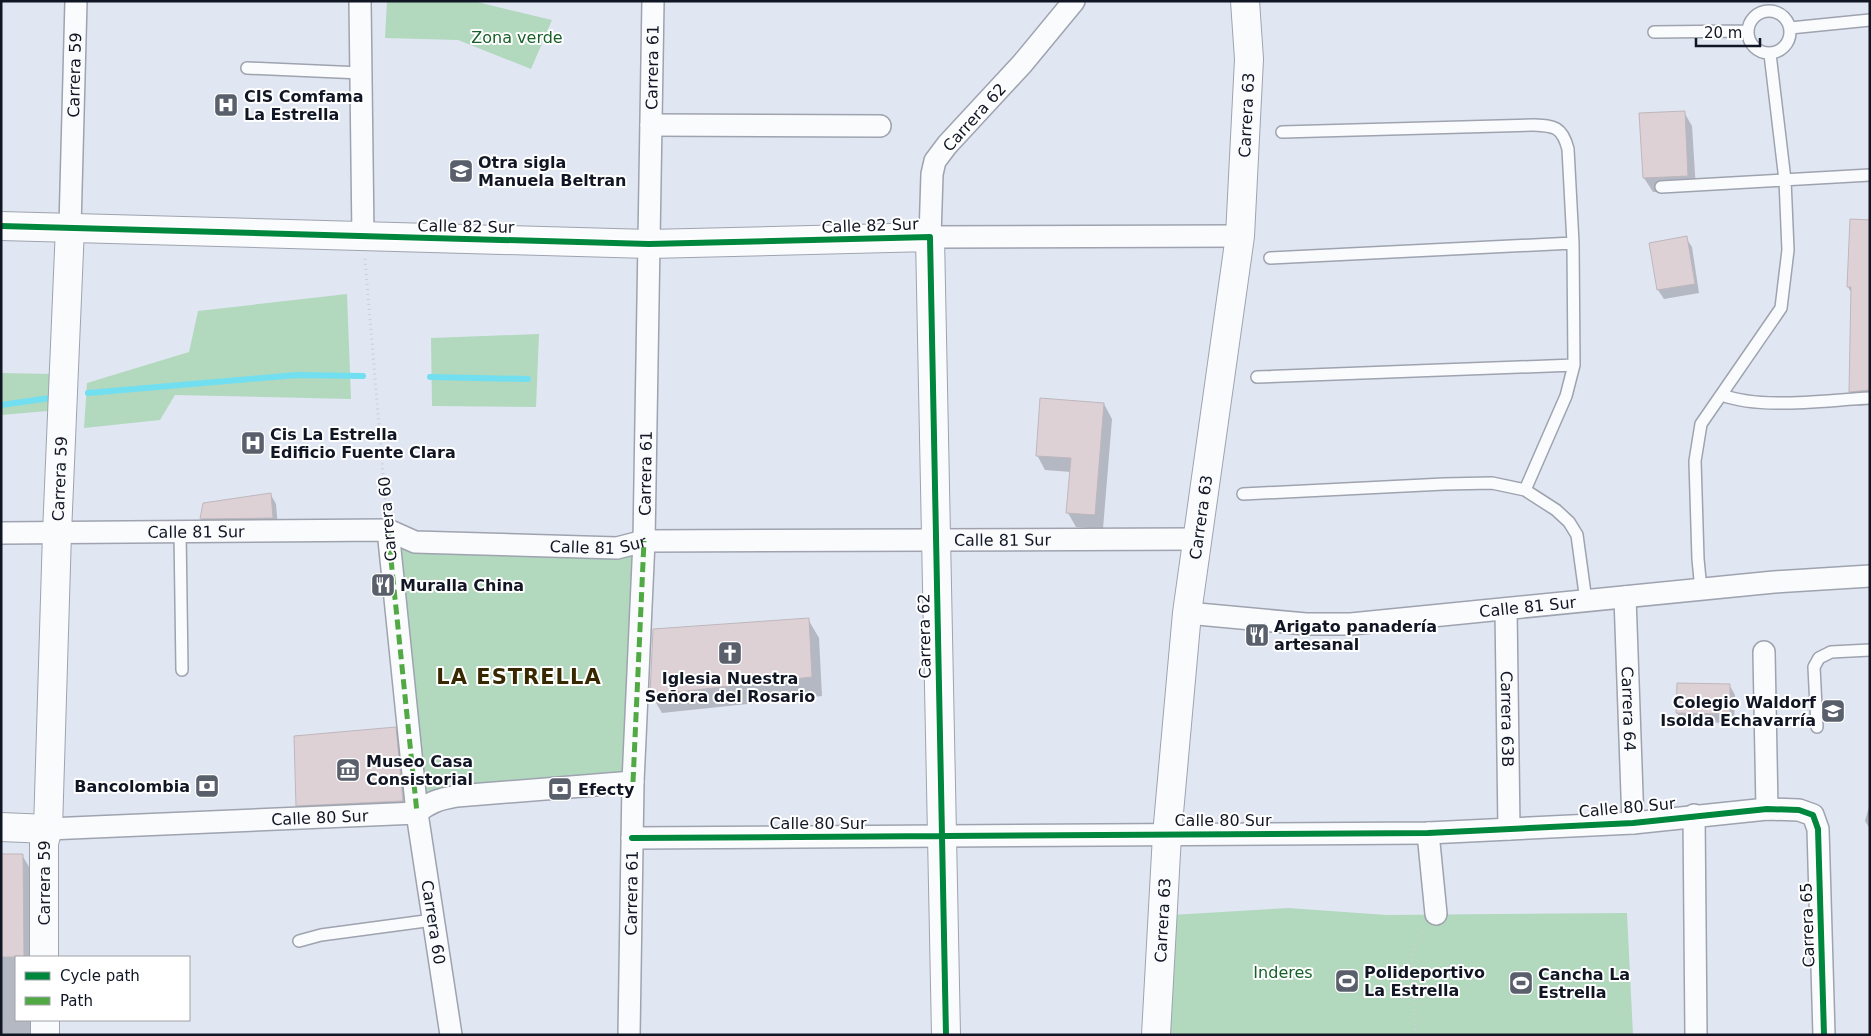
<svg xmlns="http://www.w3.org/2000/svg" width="1871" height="1036" font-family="'DejaVu Sans',sans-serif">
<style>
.green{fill:#b2d8be}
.shadow{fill:#0003}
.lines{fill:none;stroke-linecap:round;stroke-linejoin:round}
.stream{stroke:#72dff0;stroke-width:6}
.building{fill:#ded1d5;stroke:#beb7bc}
.lane-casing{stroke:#9ea3af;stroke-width:14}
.street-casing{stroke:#9ea3af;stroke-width:24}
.secondary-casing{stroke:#9ea3af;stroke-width:30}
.path{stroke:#cdced3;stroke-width:3;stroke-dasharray:1 4;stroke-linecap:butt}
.lane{stroke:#fafbfd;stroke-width:11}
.street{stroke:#fafbfd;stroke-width:21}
.secondary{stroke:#fafbfd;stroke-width:28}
.quiet{stroke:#51a944;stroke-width:5;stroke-dasharray:10 5;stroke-linecap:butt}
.cycleway-casing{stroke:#fff;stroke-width:9}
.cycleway{stroke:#00873e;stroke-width:6}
.labels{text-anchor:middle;stroke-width:4;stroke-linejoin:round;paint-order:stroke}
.park-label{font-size:16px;fill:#166029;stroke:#fff}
.street-label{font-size:16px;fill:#111624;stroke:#fff}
.poi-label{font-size:16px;font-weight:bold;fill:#111624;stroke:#fff;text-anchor:start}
.district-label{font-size:21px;font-weight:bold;letter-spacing:1px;fill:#372800;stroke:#fff}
</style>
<rect width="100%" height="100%" fill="#e1e6f3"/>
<path class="green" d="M 387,1 L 473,1 L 552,20 L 531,69 L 458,40 L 385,38 Z
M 347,294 L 351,399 L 175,395 L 160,420 L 84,428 L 87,383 L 189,352 L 198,311 Z
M 539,334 L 536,407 L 432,406 L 431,338 Z
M 1,373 L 52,374 L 48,411 L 1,415 Z
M 388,530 L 415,542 L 644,541 L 633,782 L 427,804 Z
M 1288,908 L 1387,915 L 1627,913 L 1633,1035 L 1170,1035 L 1171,915 Z"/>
<path class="shadow" d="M 1684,112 L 1692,126 L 1696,190 L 1653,192 L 1644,178 L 1641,115 Z
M 1870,221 L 1870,405 L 1858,406 L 1850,392 L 1852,294 L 1848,287 Z
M 1686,238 L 1692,247 L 1699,293 L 1664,299 L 1658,290 Z
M 1104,404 L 1112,419 L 1103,529 L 1076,527 L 1068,513 L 1071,472 L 1045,470 L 1037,455 Z
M 271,495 L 276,504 L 278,528 L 207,528 L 201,519 Z
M 808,619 L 819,638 L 822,696 L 662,713 L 651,694 Z
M 1730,686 L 1735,695 L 1734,723 L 1683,722 L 1677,713 Z
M 395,728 L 406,747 L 413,820 L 308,824 L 297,805 Z
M 1870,803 L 1870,829 L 1865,821 Z
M 1,855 L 22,855 L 38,882 L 39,957 L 16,957 L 16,1020 L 39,1020 L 39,1035 L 1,1035 Z"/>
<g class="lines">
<path class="stream" d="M 430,377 L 528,379
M 88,393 L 297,375 L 363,376
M 1,405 L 50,398"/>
</g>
<path class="building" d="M 1685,111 L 1688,176 L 1643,178 L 1639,113 Z
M 1850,219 L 1870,220 L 1870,390 L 1849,392 L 1851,287 L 1847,287 Z
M 1687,236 L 1695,284 L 1657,290 L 1649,243 Z
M 1040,398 L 1104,403 L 1095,515 L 1066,513 L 1071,458 L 1036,456 Z
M 271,493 L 273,518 L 200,519 L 203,503 Z
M 809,618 L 812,677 L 650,695 L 653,629 Z
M 1677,683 L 1730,684 L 1730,714 L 1676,713 Z
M 396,727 L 403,801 L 296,806 L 294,736 Z
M 1,854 L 23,854 L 24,957 L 1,957 Z"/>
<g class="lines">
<defs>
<path id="lane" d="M1748 32a21 21 0 1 1 42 0a21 21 0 1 1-42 0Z
M 1790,28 L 1870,20
M 1654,32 L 1747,31
M 247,68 L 361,73
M 1282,132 L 1533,125 C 1554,126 1562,126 1568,149 L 1573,243 L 1574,365 L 1566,396 L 1525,490
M 1661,187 L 1870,175
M 1270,258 L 1573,243
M 1257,377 L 1574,365
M 1722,395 C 1763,410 1825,400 1870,398
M 1243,494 L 1444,484 L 1492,483 L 1525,490 L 1556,510 L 1569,522 L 1577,535 L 1586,601
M 180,532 L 182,670
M 1701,590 L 1698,559 L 1695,461 L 1701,424 L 1781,308 L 1788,250 L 1785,180 L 1770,54
M 1817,727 L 1814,667 L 1819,658 L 1831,652 L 1870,650
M 299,941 L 321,935 L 433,920"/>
<g id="street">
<path d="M 360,1 L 363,238"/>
<path d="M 1074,1 L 1022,64 L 947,145 L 935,161 L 932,174 L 930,237 L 1240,236"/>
<path d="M 651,125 L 880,126"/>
<path id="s1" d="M 70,227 L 76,1"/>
<path id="s2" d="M 388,530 L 417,813 L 451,1035"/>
<path id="s3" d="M 1,533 L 388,530 L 415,542 L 617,548 L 644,541 L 1197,539"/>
<path id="s4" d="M 1625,597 L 1633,823"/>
<path id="s5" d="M 1506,609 L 1509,829"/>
<path id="s6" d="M 1187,613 L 1306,624 L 1351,624 L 1774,582 L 1870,576"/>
<path d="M 1764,652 L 1767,809"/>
<path d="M 1694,815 L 1696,1035"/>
<path id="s7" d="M 48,829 L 417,813 C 429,802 440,799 457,796 L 633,782"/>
<path d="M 1428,833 L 1436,914"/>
<path d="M 632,838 L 1428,833 L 1633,823 L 1767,809 L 1799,810 L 1813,815 L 1818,829 L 1824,1035"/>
<path id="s8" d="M 629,1035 L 633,782 L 644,541 L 653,1"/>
</g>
<g id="secondary">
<path d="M 1,226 L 649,244 L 930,237 L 946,1035"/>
<path d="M 1,827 L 48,829"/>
<path id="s9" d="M 44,957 L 44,843 L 48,829 L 57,533 L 70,227"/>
<path d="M 45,1020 L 45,1035"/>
<path id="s10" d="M 1156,1035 L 1167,835 L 1187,613 L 1240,236 L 1249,59 L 1245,1"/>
</g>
</defs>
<use href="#lane" class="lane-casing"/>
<use href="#street" class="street-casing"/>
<use href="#secondary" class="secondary-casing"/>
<path class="path" d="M 365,259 L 386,509
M 1415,1035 L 1413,948 L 1425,929"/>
<use href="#lane" class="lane"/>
<use href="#street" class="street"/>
<use href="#secondary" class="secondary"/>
<path class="quiet" d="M 388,530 L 417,813
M 633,782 L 644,541"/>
<defs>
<path id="cycleway" d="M 1,226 L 649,244 L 930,237 L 946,1035
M 632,838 L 1428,833 L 1633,823 L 1767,809 L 1799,810 L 1813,815 L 1818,829 L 1824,1035"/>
</defs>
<use href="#cycleway" class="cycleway-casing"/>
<use href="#cycleway" class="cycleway"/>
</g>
<defs>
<symbol id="hospital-square" viewBox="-11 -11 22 22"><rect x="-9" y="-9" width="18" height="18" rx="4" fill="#5a5f6c" stroke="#fff"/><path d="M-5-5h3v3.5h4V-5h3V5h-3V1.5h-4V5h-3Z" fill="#fff"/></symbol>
<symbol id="school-square" viewBox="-11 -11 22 22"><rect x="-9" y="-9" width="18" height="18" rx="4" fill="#5a5f6c" stroke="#fff"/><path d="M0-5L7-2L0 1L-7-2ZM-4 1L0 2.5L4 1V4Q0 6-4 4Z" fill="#fff"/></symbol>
<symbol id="restaurant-square" viewBox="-11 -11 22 22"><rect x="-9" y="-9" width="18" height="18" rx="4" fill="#5a5f6c" stroke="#fff"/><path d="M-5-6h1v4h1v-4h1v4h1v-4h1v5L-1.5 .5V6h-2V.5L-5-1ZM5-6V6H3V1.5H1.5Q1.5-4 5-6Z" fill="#fff"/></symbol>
<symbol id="church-square" viewBox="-11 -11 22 22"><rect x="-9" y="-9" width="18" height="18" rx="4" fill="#5a5f6c" stroke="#fff"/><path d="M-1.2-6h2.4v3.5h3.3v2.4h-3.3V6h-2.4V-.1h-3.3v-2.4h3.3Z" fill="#fff"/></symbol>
<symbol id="museum-square" viewBox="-11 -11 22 22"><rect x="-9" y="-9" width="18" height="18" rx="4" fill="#5a5f6c" stroke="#fff"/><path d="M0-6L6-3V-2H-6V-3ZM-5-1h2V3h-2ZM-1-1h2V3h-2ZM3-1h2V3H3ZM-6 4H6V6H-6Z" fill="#fff"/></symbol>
<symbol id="bank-square" viewBox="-11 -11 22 22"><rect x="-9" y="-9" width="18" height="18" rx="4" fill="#5a5f6c" stroke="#fff"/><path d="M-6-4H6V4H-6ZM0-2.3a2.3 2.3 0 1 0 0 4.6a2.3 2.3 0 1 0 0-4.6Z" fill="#fff"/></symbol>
<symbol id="stadium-square" viewBox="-11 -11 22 22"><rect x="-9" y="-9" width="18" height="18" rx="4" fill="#5a5f6c" stroke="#fff"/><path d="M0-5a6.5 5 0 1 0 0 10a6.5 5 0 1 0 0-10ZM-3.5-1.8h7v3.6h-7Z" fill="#fff"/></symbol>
</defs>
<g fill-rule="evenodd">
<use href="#hospital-square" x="212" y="91" width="28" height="28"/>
<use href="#school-square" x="447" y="157" width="28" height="28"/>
<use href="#hospital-square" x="239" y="429" width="28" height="28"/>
<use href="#restaurant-square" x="369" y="571" width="28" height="28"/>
<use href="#restaurant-square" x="1243" y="621" width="28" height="28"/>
<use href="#church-square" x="716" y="639" width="28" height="28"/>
<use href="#school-square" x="1819" y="697" width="28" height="28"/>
<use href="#museum-square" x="334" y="756" width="28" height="28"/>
<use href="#bank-square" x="193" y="772" width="28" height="28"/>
<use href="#bank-square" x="546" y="775" width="28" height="28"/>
<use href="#stadium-square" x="1333" y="967" width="28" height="28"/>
<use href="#stadium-square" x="1507" y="969" width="28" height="28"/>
</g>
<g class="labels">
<g class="park-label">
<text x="517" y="43">Zona verde</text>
<text x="1283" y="978">Inderes</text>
</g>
<g class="street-label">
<text dy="6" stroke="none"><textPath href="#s8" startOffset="968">Carrera 61</textPath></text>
<text dy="6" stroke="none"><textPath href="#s1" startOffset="152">Carrera 59</textPath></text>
<text dy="6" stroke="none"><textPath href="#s10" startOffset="925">Carrera 63</textPath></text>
<text transform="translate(974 117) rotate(-48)" y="6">Carrera 62</text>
<text transform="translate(870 225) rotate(-2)" y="6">Calle 82 Sur</text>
<text transform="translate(466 226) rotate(1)" y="6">Calle 82 Sur</text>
<text dy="6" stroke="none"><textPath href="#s8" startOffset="562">Carrera 61</textPath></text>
<text dy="6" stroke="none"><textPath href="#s9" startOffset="479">Carrera 59</textPath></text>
<text dy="6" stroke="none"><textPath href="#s10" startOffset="520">Carrera 63</textPath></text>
<text transform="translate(387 519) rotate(-95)" y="6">Carrera 60</text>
<text dy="6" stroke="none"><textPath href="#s3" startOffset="195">Calle 81 Sur</textPath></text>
<text dy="6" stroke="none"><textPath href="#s3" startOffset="1005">Calle 81 Sur</textPath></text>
<text dy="6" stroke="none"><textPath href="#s3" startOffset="600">Calle 81 Sur</textPath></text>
<text dy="6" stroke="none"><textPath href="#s6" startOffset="342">Calle 81 Sur</textPath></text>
<text transform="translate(924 636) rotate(-91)" y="6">Carrera 62</text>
<text dy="6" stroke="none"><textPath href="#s4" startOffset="112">Carrera 64</textPath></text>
<text dy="6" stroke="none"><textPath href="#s5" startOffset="110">Carrera 63B</textPath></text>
<text transform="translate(1627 807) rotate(-5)" y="6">Calle 80 Sur</text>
<text dy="6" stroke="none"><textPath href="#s7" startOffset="272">Calle 80 Sur</textPath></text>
<text x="1223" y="826">Calle 80 Sur</text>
<text x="818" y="829">Calle 80 Sur</text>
<text dy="6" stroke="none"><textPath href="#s9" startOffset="74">Carrera 59</textPath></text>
<text dy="6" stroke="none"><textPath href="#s8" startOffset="142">Carrera 61</textPath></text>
<text dy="6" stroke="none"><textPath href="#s10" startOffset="115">Carrera 63</textPath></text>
<text dy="6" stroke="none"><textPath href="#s2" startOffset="395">Carrera 60</textPath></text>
<text transform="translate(1807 925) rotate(-92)" y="6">Carrera 65</text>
</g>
<g class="poi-label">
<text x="244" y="102">CIS Comfama<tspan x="244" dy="18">La Estrella</tspan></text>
<text x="478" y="168">Otra sigla<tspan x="478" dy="18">Manuela Beltran</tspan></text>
<text x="270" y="440">Cis La Estrella<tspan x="270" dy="18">Edificio Fuente Clara</tspan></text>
<text x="400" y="591">Muralla China</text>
<text x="1274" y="632">Arigato panadería<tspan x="1274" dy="18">artesanal</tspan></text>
<text x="730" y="684" text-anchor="middle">Iglesia Nuestra<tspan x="730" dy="18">Señora del Rosario</tspan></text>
<text x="1816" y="708" text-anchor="end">Colegio Waldorf<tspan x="1816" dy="18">Isolda Echavarría</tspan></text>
<text x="366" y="767">Museo Casa<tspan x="366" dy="18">Consistorial</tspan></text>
<text x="190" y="792" text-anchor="end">Bancolombia</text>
<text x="578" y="795">Efecty</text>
<text x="1364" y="978">Polideportivo<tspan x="1364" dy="18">La Estrella</tspan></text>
<text x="1538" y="980">Cancha La<tspan x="1538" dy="18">Estrella</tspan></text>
</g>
<g class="district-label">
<text x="519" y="684">LA ESTRELLA</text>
</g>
</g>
<rect width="1871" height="1036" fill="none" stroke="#111624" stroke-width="5"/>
<rect x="15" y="956" width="175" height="65" fill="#ffffff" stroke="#a0a2a7"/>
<rect x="25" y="972" width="25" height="8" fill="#00873e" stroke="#a0a2a7"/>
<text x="60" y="981" font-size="15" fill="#111624">Cycle path</text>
<rect x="25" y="997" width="25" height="8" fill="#51a944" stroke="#a0a2a7"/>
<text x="60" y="1006" font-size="15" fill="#111624">Path</text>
<path d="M1696 38v8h64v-8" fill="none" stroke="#111624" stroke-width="2.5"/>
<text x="1704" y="38" font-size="15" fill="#111624" stroke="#ffffff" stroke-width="4" paint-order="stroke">20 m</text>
</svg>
